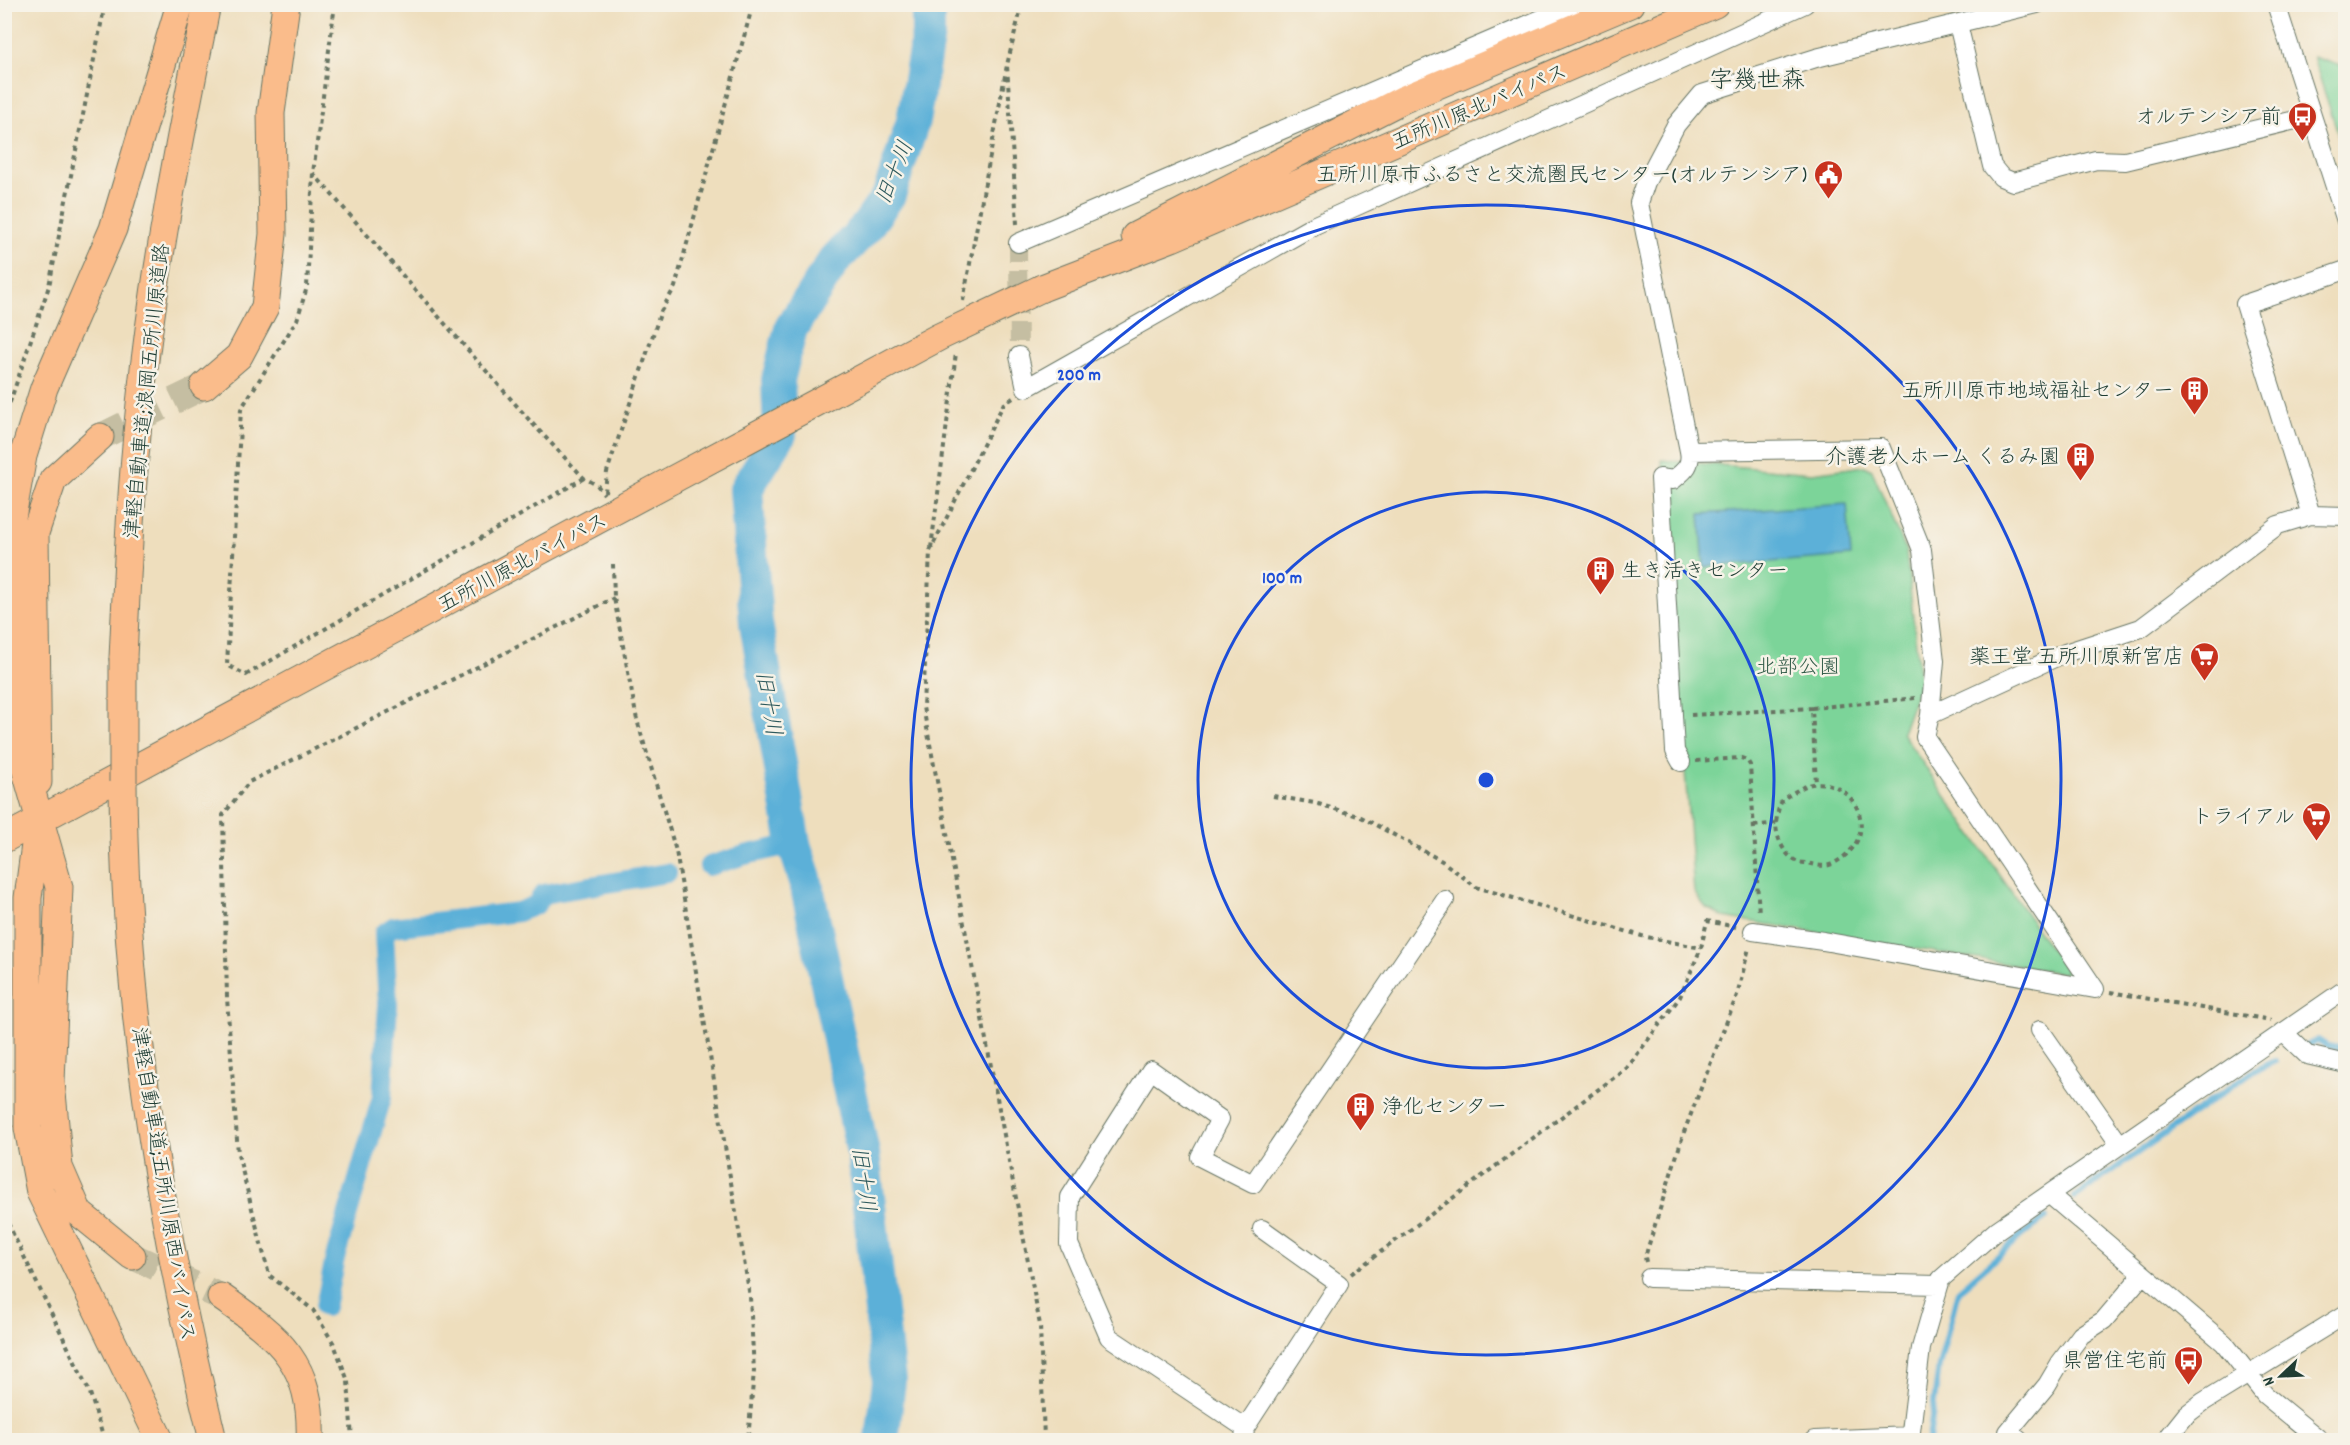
<svg xmlns="http://www.w3.org/2000/svg" width="2350" height="1445" font-family="Dekko,'Klee One',sans-serif">
<style>
.green{fill:#7bd499;stroke:#4d8866;stroke-width:1.5}
.water{fill:#5cb0d8;stroke:#3e7686;stroke-width:1.5}
.lines{fill:none;stroke-linecap:round;stroke-linejoin:round}
.stream{stroke:#5cb0d8;stroke-width:6}
.canal{stroke:#5cb0d8;stroke-width:20}
.river{stroke:#5cb0d8;stroke-width:34}
.minor-tunnel{stroke:#c5bea2;stroke-width:18;stroke-dasharray:18 9;stroke-linecap:butt}
.highway-tunnel{stroke:#c5bea2;stroke-width:27;stroke-dasharray:27 14;stroke-linecap:butt}
.minor-casing{stroke:#677564;stroke-width:20}
.highway-casing{stroke:#677564;stroke-width:29}
.path{stroke:#677564;stroke-width:4;stroke-dasharray:4.5 4.5;stroke-linecap:butt}
.minor{stroke:#fff;stroke-width:18}
.highway{stroke:#fabc8b;stroke-width:27}
.highway-bridge-casing{stroke:#677564;stroke-width:29;stroke-linecap:butt}
.highway-bridge{stroke:#fabc8b;stroke-width:27}
.ring{fill:none;stroke:#1d4ed8;stroke-width:3}
.labels{text-anchor:middle;stroke-width:5;stroke-linejoin:round;paint-order:stroke}
.street-label{font-size:21px;fill:#1f3d34;stroke:#f7f3e8}
.poi-label{font-size:21px;fill:#1f3d34;stroke:#f7f3e8;text-anchor:end}
.park-label{font-size:21px;fill:#315b48;stroke:#f7f3e8}
.water-label{font-size:22px;font-style:italic;fill:#2e5a5d;stroke:#f7f3e8}
.quarter-label{font-size:24px;fill:#1f3d34;stroke:#f7f3e8}
.centre{fill:#1d4ed8;stroke:#f7f3e8;stroke-width:3}
.ring-label{font-size:18px;text-anchor:middle;font-weight:bold;fill:#1d4ed8;stroke:#f7f3e8;stroke-width:5;stroke-linejoin:round;paint-order:stroke}
</style>
<rect width="100%" height="100%" fill="#f7f3e8"/>
<filter id="ink" filterUnits="userSpaceOnUse"><feTurbulence type="fractalNoise" baseFrequency=".0167" numOctaves="2"/><feDisplacementMap in="SourceGraphic" scale="12" xChannelSelector="R" yChannelSelector="G"/><feConvolveMatrix kernelMatrix="1 2 1 2 8 2 1 2 1" color-interpolation-filters="sRGB"/></filter>
<filter id="wash" filterUnits="userSpaceOnUse"><feTurbulence type="fractalNoise" baseFrequency=".008" numOctaves="4" result="noise"/><feDisplacementMap in="SourceGraphic" scale="24" xChannelSelector="R" yChannelSelector="G"/><feGaussianBlur stdDeviation="1.35" result="paint"/><feColorMatrix in="noise" values="0 0 0 0 0 0 0 0 0 0 0 0 0 0 0 0 0 1.4 0 .05"/><feComposite in="paint" operator="in"/></filter>
<g filter="url(#wash)">
<rect width="100%" height="100%" fill="#eedebd"/>
<path class="green" d="M 2345,53 L 2346,155 L 2345,155 L 2313,57 L 2344,67 Z
M 1662,460 L 1812,473 L 1865,466 L 1872,470 L 1906,551 L 1920,682 L 1902,733 L 2068,974 L 1723,917 L 1706,908 L 1694,892 Z"/>
<path class="water" d="M 1847,504 L 1851,556 L 1704,567 L 1700,514 Z"/>
<g class="lines">
<path class="stream" d="M 2304,1047 L 2318,1040 L 2327,1046 L 2346,1049
M 2075,1197 L 2250,1073 L 2275,1061
M 1929,1440 L 1939,1366 L 1958,1291 L 2022,1235 L 2046,1218"/>
<path class="canal" d="M 709,866 L 745,855 L 794,844
M 325,1307 L 335,1258 L 382,1097 L 388,1005 L 384,933 L 393,927 L 518,912 L 536,905 L 543,894 L 667,873"/>
<path class="river" d="M 882,1440 L 889,1381 L 863,1153 L 805,878 L 794,844 L 756,623 L 746,489 L 780,434 L 778,380 L 791,328 L 834,261 L 867,226 L 889,195 L 913,121 L 928,34 L 928,4"/>
</g>
</g>
<g filter="url(#ink)">
<g class="lines">
<path class="minor-tunnel" d="M 1018,243 L 1019,356"/>
<path class="highway-tunnel" d="M 100,437 L 204,386
M 132,1256 L 221,1297"/>
<defs>
<path id="minor" d="M 2037,4 L 1816,58 L 1702,94 L 1676,125 L 1646,182 L 1639,203 L 1689,451 L 1881,448 L 1922,550 L 1935,661 L 1930,715 L 1925,737 L 2095,989
M 2276,4 L 2346,221
M 1958,24 L 1992,166 L 2001,177 L 2013,182 L 2096,160 L 2125,161 L 2312,116
M 1018,243 L 1576,4
M 1019,356 L 1026,388 L 1315,225 L 1805,4
M 2311,515 L 2245,304 L 2346,270
M 1930,715 L 2065,653 L 2141,628 L 2278,525 L 2311,515 L 2346,516
M 1681,762 L 1675,751 L 1660,478 L 1673,480 C 1684,471 1692,466 1689,451
M 1753,931 L 1823,941 L 2095,989
M 2040,1030 L 2120,1145
M 2283,1032 L 2307,1055 L 2346,1064
M 2050,1195 L 2224,1343 L 2265,1395 L 2320,1440
M 1649,1278 L 1938,1285
M 1245,1428 L 1339,1284 L 1262,1229
M 1244,1440 L 1245,1428 L 1109,1337 L 1069,1244 L 1070,1197 L 1151,1070 L 1220,1119 L 1200,1157 L 1253,1184 L 1445,900
M 1815,1440 L 1910,1436
M 1910,1440 L 1921,1348 L 1941,1279 L 1997,1230 L 2346,989
M 2019,1440 L 2008,1432 L 2047,1385 L 2060,1363 L 2081,1335 L 2104,1320 L 2143,1274
M 2166,1440 L 2186,1415 L 2203,1402 L 2346,1314"/>
<path id="highway" d="M 1135,236 L 1402,100 L 1630,4
M 1042,288 L 1172,238 L 1715,4
M 204,386 L 239,356 L 265,307 L 273,234 L 271,113 L 286,4
M 123,658 C 127,573 131,488 140,404 C 154,270 180,137 207,4
M 38,782 L 35,533 L 53,480 L 100,437
M 123,782 C 124,1005 160,1225 213,1440
M 37,829 L 28,898 L 28,1128 L 40,1192 L 160,1440
M 4,839 L 672,480
M 132,1256 L 79,1213 L 59,1167 L 51,1082 L 59,887 L 17,740 L 11,523 L 23,456 L 44,388 L 113,229 L 180,4
M 221,1297 C 280,1338 313,1364 310,1440"/>
</defs>
<use href="#minor" class="minor-casing"/>
<use href="#highway" class="highway-casing"/>
<path class="path" d="M 335,4 L 313,173 L 307,287 L 297,320 L 241,409 L 227,665 L 246,675 L 584,478
M 313,173 L 531,422 L 584,478 L 597,485 L 604,494
M 1017,224 L 1007,65 L 1022,4
M 963,301 L 1007,65
M 1013,398 L 1003,405 L 930,551 L 923,707 L 1040,1325 L 1044,1440
M 4,420 L 49,286 L 105,4
M 605,492 L 607,472 L 661,311 L 675,287 L 753,4
M 931,548 L 956,353
M 613,564 L 614,598 L 637,720 L 676,851 L 750,1297 L 754,1371 L 748,1440
M 1812,708 L 1916,698
M 1691,715 L 1812,708 L 1816,784
M 1696,761 L 1741,758 L 1747,760 L 1750,765 L 1759,914
M 1273,796 L 1315,803 L 1361,817 L 1442,861 L 1476,887 L 1642,936 L 1701,948 L 1707,921 L 1736,927
M 1754,826 L 1776,823 C 1776,837 1784,856 1798,862 C 1802,863 1807,863 1812,864 C 1819,866 1828,867 1834,863 C 1891,833 1846,765 1801,788 C 1795,792 1787,795 1782,801 C 1778,807 1777,817 1776,823
M 2110,992 L 2271,1020
M 4,1215 L 90,1393 L 104,1440
M 1646,1262 L 1645,1257 L 1684,1132 L 1737,995 L 1749,948
M 1351,1274 L 1627,1068 L 1680,997 L 1701,948
M 352,1440 L 348,1381 L 334,1344 L 313,1310 L 269,1275 L 238,1154 L 227,998 L 223,815 L 249,782 L 614,598"/>
<use href="#minor" class="minor"/>
<use href="#highway" class="highway"/>
<defs>
<path id="highway-bridge" d="M 672,480 L 939,337 L 1042,288
M 123,782 L 123,658"/>
</defs>
<use href="#highway-bridge" class="highway-bridge-casing"/>
<use href="#highway-bridge" class="highway-bridge"/>
</g>
</g>
<g class="ring">
<circle cx="1486" cy="780" r="288"/>
<circle cx="1486" cy="780" r="575"/>
</g>
<defs>
<symbol id="bus-pin" viewBox="-11 -11 22 30"><path d="M0 17L-7.5 6A9.5 9.5 0 1 1 7.5 6Z" fill="#c8321e" stroke="#f7f3e8"/><path d="M-5-6H5V4H4V6H2V4H-2V6H-4V4H-5ZM-3.5-4V0h7V-4ZM-3.5 1.2v1.5H-2V1.2ZM2 1.2v1.5H3.5V1.2Z" fill="#fff"/></symbol>
<symbol id="civic-pin" viewBox="-11 -11 22 30"><path d="M0 17L-7.5 6A9.5 9.5 0 1 1 7.5 6Z" fill="#c8321e" stroke="#f7f3e8"/><path d="M-.6-6.5H3V-4.5H.6V-3L4-1V1h2V6H-6V1h2V-1L-.6-3ZM-1.2 2.5V6h2.4V2.5Z" fill="#fff"/></symbol>
<symbol id="building-pin" viewBox="-11 -11 22 30"><path d="M0 17L-7.5 6A9.5 9.5 0 1 1 7.5 6Z" fill="#c8321e" stroke="#f7f3e8"/><path d="M-4-6H4V6H1V3H-1V6H-4ZM-2.5-4.3h1.7v1.8h-1.7ZM.8-4.3h1.7v1.8H.8ZM-2.5-1h1.7V.8h-1.7ZM.8-1h1.7V.8H.8Z" fill="#fff"/></symbol>
<symbol id="supermarket-pin" viewBox="-11 -11 22 30"><path d="M0 17L-7.5 6A9.5 9.5 0 1 1 7.5 6Z" fill="#c8321e" stroke="#f7f3e8"/><path d="M-6-5.5h2.5l.6 2H6L4.5 2H-2.5L-4.4-4H-6ZM-1.5 3.2a1.3 1.3 0 1 0 .1 0ZM3 3.2a1.3 1.3 0 1 0 .1 0Z" fill="#fff"/></symbol>
</defs>
<g fill-rule="evenodd">
<use href="#bus-pin" x="2286" y="100" width="33" height="45"/>
<use href="#civic-pin" x="1812" y="158" width="33" height="45"/>
<use href="#building-pin" x="2178" y="374" width="33" height="45"/>
<use href="#building-pin" x="2064" y="440" width="33" height="45"/>
<use href="#building-pin" x="1584" y="554" width="33" height="45"/>
<use href="#supermarket-pin" x="2188" y="640" width="33" height="45"/>
<use href="#supermarket-pin" x="2300" y="800" width="33" height="45"/>
<use href="#building-pin" x="1344" y="1090" width="33" height="45"/>
<use href="#bus-pin" x="2172" y="1344" width="33" height="45"/>
</g>
<g class="labels">
<g class="street-label">
<text transform="translate(1479 106) rotate(-23)" y="7">五所川原北バイパス</text>
<text transform="translate(146 391) rotate(-84)" y="7">津軽自動車道;浪岡五所川原道路</text>
<text transform="translate(522 562) rotate(-28)" y="7">五所川原北バイパス</text>
<text transform="translate(164 1184) rotate(81)" y="7">津軽自動車道;五所川原西バイパス</text>
</g>
<g class="poi-label">
<text x="2281" y="123">オルテンシア前</text>
<text x="1807" y="181">五所川原市ふるさと交流圏民センター(オルテンシア)</text>
<text x="2174" y="397">五所川原市地域福祉センター</text>
<text x="2060" y="463">介護老人ホーム くるみ園</text>
<text x="1621" y="577" text-anchor="start">生き活きセンター</text>
<text x="2184" y="663">薬王堂 五所川原新宮店</text>
<text x="2295" y="823">トライアル</text>
<text x="1382" y="1113" text-anchor="start">浄化センター</text>
<text x="2167" y="1367">県営住宅前</text>
</g>
<g class="park-label">
<text x="1798" y="673">北部公園</text>
</g>
<g class="water-label">
<text transform="translate(893 172) rotate(-68)" y="8">旧十川</text>
<text transform="translate(770 703) rotate(80)" y="8">旧十川</text>
<text transform="translate(865 1179) rotate(82)" y="8">旧十川</text>
</g>
<g class="quarter-label">
<text x="1757" y="87">字幾世森</text>
</g>
</g>
<circle cx="1486" cy="780" r="9" class="centre"/>
<g class="ring-label">
<text x="1079" y="380">200 m</text>
<text x="1282" y="583">100 m</text>
</g>
<rect width="2350" height="1445" fill="none" stroke="#f7f3e8" stroke-width="24"/>
<g transform="translate(2281 1376) rotate(247)" stroke="#f7f3e8" stroke-width="4.5" paint-order="stroke">
<path d="M0-4.5L10 22L0 15L-10 22Z" fill="#1f3d34"/>
<text y="-9" font-size="16" font-weight="bold" text-anchor="middle" fill="#1f3d34">N</text>
</g>
</svg>
